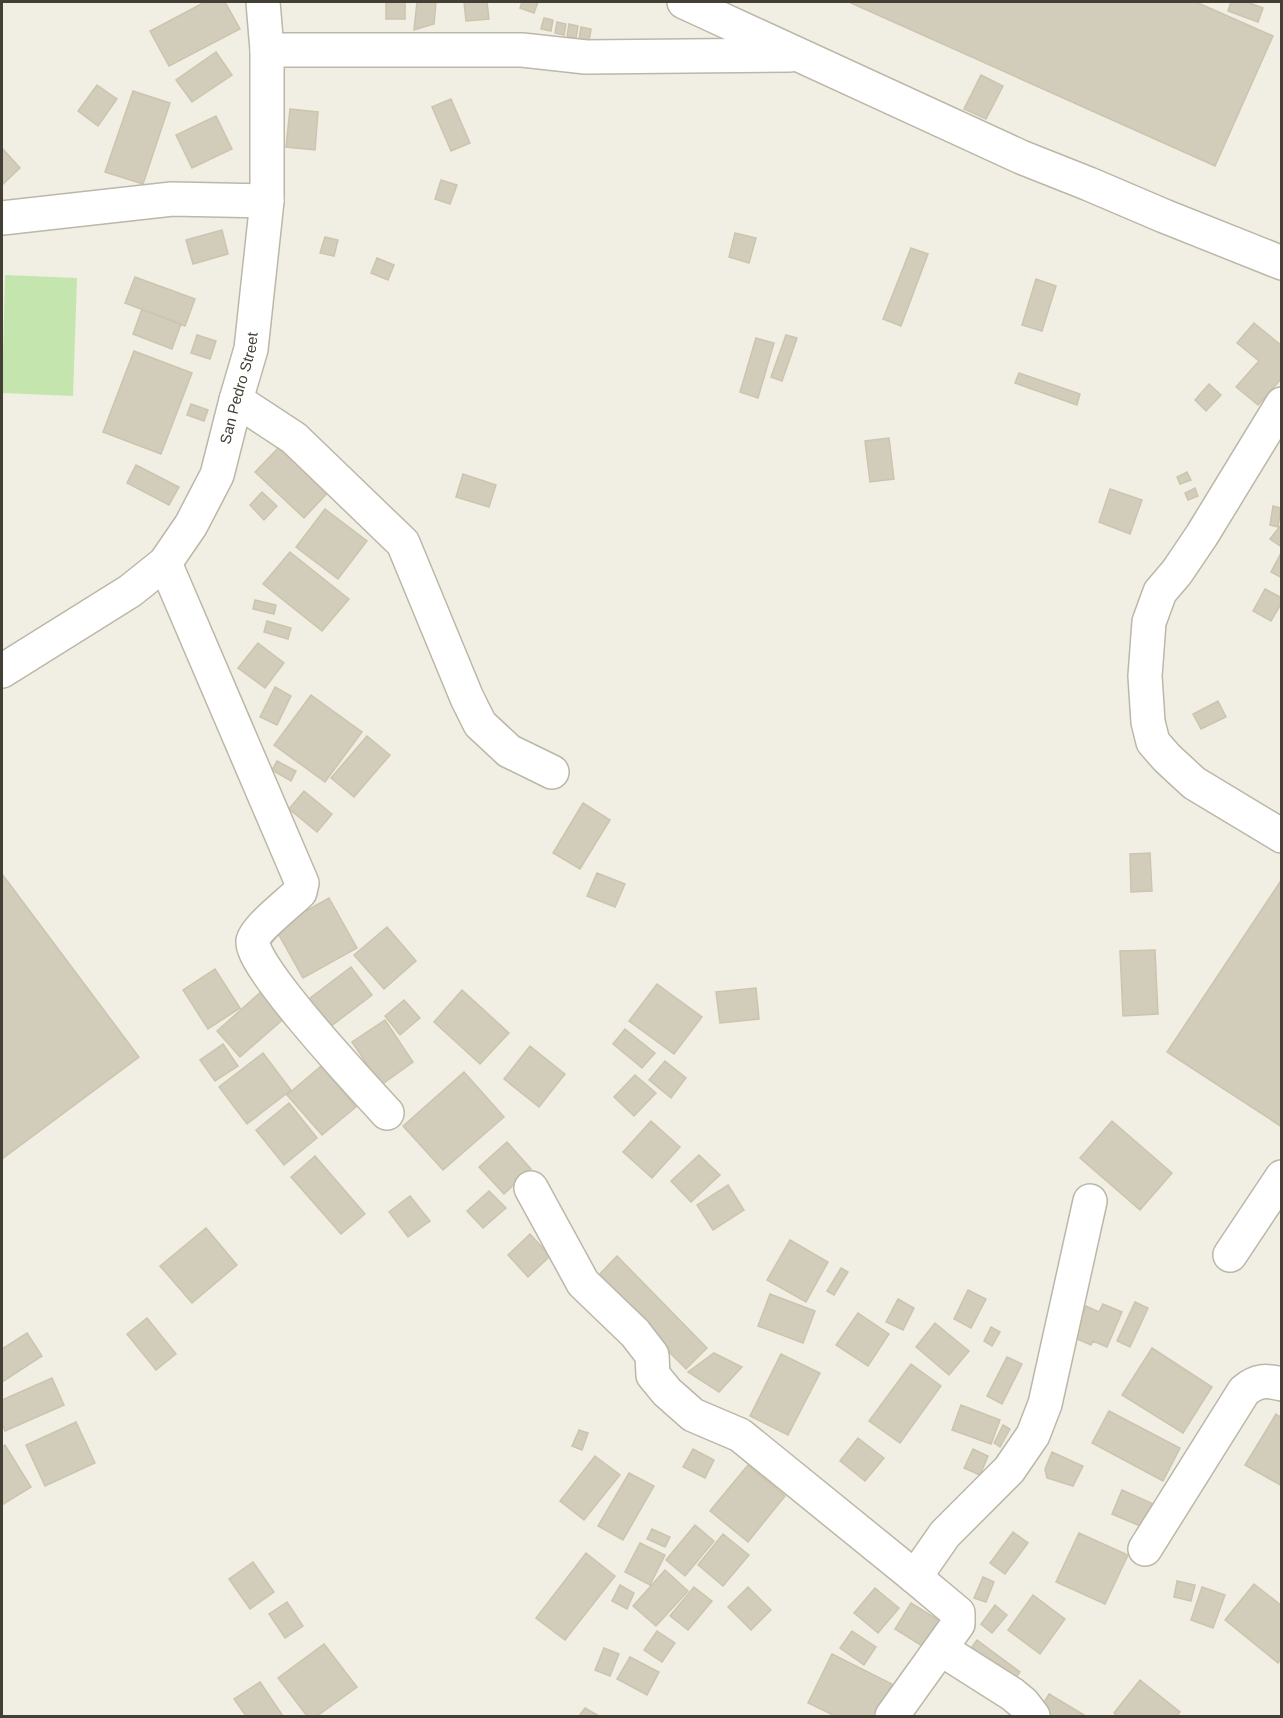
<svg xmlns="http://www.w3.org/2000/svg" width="1283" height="1718" font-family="Helvetica,sans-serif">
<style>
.green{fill:#c5e5ae}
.building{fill:#d2ccba;stroke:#cdc4ae;stroke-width:1.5}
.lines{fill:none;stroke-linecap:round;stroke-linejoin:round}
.minor-casing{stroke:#bcb7a7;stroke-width:36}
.minor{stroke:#fff;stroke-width:33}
.labels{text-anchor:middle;stroke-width:4.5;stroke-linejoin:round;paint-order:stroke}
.street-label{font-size:15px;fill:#433f34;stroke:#fff}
</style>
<rect width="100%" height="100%" fill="#f1efe4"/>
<path class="green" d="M 5,275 L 77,278 L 73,396 L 2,393 Z"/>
<path class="building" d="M 205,2 L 225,2 L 240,29 L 169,66 L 150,31 Z
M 386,2 L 405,2 L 405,19 L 386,19 Z
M 417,2 L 436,2 L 434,24 L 414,30 Z
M 464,2 L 487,2 L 489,19 L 466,21 Z
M 522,2 L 538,2 L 534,13 L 520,8 Z
M 852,2 L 1196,2 L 1273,36 L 1215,166 L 851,3 Z
M 1231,2 L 1247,2 L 1263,8 L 1258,22 L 1228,11 Z
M 544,18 L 553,20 L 551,31 L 541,29 Z
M 557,22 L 566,24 L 564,35 L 555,33 Z
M 569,24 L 578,26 L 576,38 L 567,36 Z
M 581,27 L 591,29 L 589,41 L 579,39 Z
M 216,52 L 232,75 L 192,102 L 176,80 Z
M 981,75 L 1003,86 L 986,119 L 964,109 Z
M 97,85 L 117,99 L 98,126 L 78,111 Z
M 133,91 L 170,103 L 143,184 L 105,172 Z
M 451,99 L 470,143 L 451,151 L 432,107 Z
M 290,109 L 318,112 L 315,150 L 286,147 Z
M 216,116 L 232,149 L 192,168 L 176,135 Z
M 2,148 L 20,168 L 2,185 Z
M 441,180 L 457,185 L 450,204 L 435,199 Z
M 222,230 L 228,254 L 193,264 L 186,240 Z
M 735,233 L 756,238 L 749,263 L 729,257 Z
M 325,237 L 338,240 L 334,256 L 320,253 Z
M 911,248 L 928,254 L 901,326 L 883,319 Z
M 377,258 L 394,265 L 388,280 L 371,273 Z
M 135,277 L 195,299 L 185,326 L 125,303 Z
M 1036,279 L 1056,286 L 1042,331 L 1022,325 Z
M 142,309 L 181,324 L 172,349 L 133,334 Z
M 1254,323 L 1282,346 L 1282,378 L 1258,405 L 1236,387 L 1259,361 L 1237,343 Z
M 197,335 L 216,341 L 210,359 L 191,353 Z
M 786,335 L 797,338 L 782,381 L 771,377 Z
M 756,338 L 774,343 L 758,398 L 740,392 Z
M 134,351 L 192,373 L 161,454 L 103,432 Z
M 1019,373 L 1080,394 L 1077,405 L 1015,383 Z
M 1209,384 L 1221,395 L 1206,411 L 1195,400 Z
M 191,404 L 208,410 L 204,421 L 187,415 Z
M 889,438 L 894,479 L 870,482 L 865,441 Z
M 283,443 L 332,488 L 304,518 L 255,472 Z
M 136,465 L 179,487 L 169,505 L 127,483 Z
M 1187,472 L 1191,480 L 1180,484 L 1177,477 Z
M 463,474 L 496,485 L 489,507 L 456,497 Z
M 1195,488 L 1198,496 L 1188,500 L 1185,493 Z
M 1110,489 L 1142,500 L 1130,534 L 1099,522 Z
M 262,492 L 277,506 L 264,520 L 250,505 Z
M 1273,506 L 1281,508 L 1278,527 L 1270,525 Z
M 325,509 L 367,541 L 338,579 L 296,547 Z
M 1281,525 L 1282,526 L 1282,547 L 1270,539 Z
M 290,552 L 349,599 L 322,631 L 263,584 Z
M 1281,553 L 1282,553 L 1282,578 L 1271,572 Z
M 1265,589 L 1282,598 L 1282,602 L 1271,621 L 1253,611 Z
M 255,600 L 276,605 L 274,614 L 253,609 Z
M 267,621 L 291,628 L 288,639 L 264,632 Z
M 258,643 L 284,663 L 265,688 L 238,668 Z
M 275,687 L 291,696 L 277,725 L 260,717 Z
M 311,695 L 362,732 L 325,782 L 274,745 Z
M 1218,701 L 1226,717 L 1201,729 L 1193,714 Z
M 367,736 L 390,755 L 354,797 L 331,778 Z
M 277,761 L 296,771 L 291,781 L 272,770 Z
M 304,791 L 332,814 L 317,832 L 289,809 Z
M 583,803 L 610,820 L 580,869 L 553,853 Z
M 1150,853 L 1152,891 L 1131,892 L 1130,854 Z
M 597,873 L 625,884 L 615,907 L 587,896 Z
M 2,874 L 139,1057 L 2,1159 Z
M 1282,879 L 1282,1127 L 1167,1052 Z
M 329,898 L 357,948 L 303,978 L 275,928 Z
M 387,927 L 416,961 L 384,989 L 354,955 Z
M 1155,950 L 1158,1014 L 1123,1016 L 1120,951 Z
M 351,967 L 372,995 L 326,1030 L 305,1002 Z
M 215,969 L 240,1008 L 208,1029 L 183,990 Z
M 657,984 L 702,1017 L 674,1054 L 629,1021 Z
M 756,988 L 759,1019 L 720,1023 L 716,992 Z
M 263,990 L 287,1016 L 240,1057 L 217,1031 Z
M 462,990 L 509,1033 L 480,1064 L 434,1022 Z
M 404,1000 L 420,1018 L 400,1035 L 385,1016 Z
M 385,1020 L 413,1062 L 381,1085 L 352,1042 Z
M 625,1029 L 655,1053 L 642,1068 L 613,1044 Z
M 223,1044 L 238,1066 L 215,1081 L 200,1060 Z
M 530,1046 L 565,1074 L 539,1107 L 504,1079 Z
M 263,1053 L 291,1090 L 247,1124 L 219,1087 Z
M 665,1061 L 686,1078 L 671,1098 L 649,1080 Z
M 321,1066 L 356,1107 L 322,1135 L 287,1095 Z
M 464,1072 L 504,1117 L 443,1170 L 403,1126 Z
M 635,1075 L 656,1093 L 634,1116 L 614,1097 Z
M 289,1103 L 317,1138 L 284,1165 L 256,1130 Z
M 651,1121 L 680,1147 L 652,1178 L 623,1152 Z
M 1112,1121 L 1172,1173 L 1140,1210 L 1080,1158 Z
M 507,1142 L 531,1169 L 504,1194 L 479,1167 Z
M 699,1155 L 720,1175 L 691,1202 L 671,1181 Z
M 315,1156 L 365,1214 L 341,1234 L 291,1177 Z
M 728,1185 L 744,1210 L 713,1230 L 697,1205 Z
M 489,1191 L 506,1208 L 483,1228 L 467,1211 Z
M 410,1196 L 430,1221 L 408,1237 L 389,1212 Z
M 206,1228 L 237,1265 L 192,1303 L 160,1266 Z
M 530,1234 L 550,1256 L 528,1277 L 508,1255 Z
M 790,1240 L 828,1262 L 806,1302 L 767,1280 Z
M 617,1256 L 707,1348 L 686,1369 L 596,1278 Z
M 841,1268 L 848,1272 L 834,1295 L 827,1291 Z
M 968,1290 L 986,1299 L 971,1328 L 954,1319 Z
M 770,1294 L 815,1311 L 803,1343 L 758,1326 Z
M 898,1299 L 914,1308 L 903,1330 L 886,1322 Z
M 1135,1302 L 1148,1308 L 1130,1347 L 1117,1341 Z
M 1103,1304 L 1122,1312 L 1107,1347 L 1093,1341 L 1091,1345 L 1073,1337 L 1086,1306 L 1099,1312 Z
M 858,1313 L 889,1334 L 868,1366 L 836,1345 Z
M 147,1318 L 176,1354 L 156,1370 L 127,1334 Z
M 935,1323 L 969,1351 L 949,1375 L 916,1347 Z
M 991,1327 L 1000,1332 L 992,1346 L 984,1341 Z
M 27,1333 L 42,1356 L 2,1382 L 2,1349 Z
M 1152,1348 L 1212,1387 L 1183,1433 L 1122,1395 Z
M 714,1353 L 742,1367 L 719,1392 L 688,1372 Z
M 781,1354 L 820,1373 L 788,1435 L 750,1416 Z
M 1007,1357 L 1022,1364 L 1002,1404 L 987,1396 Z
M 911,1364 L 941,1386 L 900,1443 L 869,1421 Z
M 52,1378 L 64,1405 L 5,1431 L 2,1424 L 2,1400 Z
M 961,1405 L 1000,1420 L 991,1444 L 952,1430 Z
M 1109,1411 L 1180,1448 L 1163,1481 L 1092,1443 Z
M 1276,1414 L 1282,1418 L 1282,1486 L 1245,1465 Z
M 76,1422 L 95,1463 L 45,1486 L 26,1445 Z
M 1003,1425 L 1010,1429 L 1000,1447 L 994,1443 Z
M 579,1430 L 588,1433 L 582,1450 L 572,1446 Z
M 858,1438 L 884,1458 L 865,1481 L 840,1461 Z
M 5,1445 L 31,1487 L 2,1505 L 2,1447 Z
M 693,1449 L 714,1460 L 705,1478 L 683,1467 Z
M 973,1449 L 988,1456 L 980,1475 L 964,1468 Z
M 1052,1452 L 1083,1466 L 1073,1486 L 1047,1478 L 1045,1469 Z
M 595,1456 L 620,1475 L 584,1520 L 560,1501 Z
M 748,1465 L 785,1496 L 748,1542 L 710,1511 Z
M 629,1473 L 654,1486 L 623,1540 L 598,1526 Z
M 1122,1490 L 1158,1506 L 1147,1529 L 1112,1514 Z
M 695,1525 L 714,1541 L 685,1576 L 666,1560 Z
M 652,1529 L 670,1537 L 665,1547 L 647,1539 Z
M 1013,1532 L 1028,1543 L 1005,1574 L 990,1563 Z
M 1079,1533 L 1128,1555 L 1105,1604 L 1056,1582 Z
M 723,1534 L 749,1555 L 723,1586 L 698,1565 Z
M 640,1543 L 665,1555 L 650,1585 L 625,1572 Z
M 586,1553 L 615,1576 L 565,1640 L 536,1618 Z
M 253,1562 L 274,1592 L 250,1609 L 229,1579 Z
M 665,1570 L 688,1591 L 656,1626 L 633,1606 Z
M 983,1577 L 994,1582 L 986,1602 L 974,1598 Z
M 1177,1581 L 1195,1585 L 1191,1601 L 1174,1597 Z
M 1254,1584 L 1282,1606 L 1282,1658 L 1278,1663 L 1225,1620 Z
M 620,1585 L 634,1593 L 627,1609 L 612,1601 Z
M 694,1587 L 712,1601 L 688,1630 L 670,1616 Z
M 748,1587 L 771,1610 L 751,1630 L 728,1607 Z
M 1202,1587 L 1225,1595 L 1213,1628 L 1191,1620 Z
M 875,1588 L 899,1608 L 878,1633 L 854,1613 Z
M 1033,1595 L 1065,1619 L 1040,1654 L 1008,1630 Z
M 287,1602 L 303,1626 L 285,1638 L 269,1614 Z
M 911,1603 L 943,1623 L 927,1649 L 895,1629 Z
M 995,1605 L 1007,1615 L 992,1633 L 981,1624 Z
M 657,1631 L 675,1643 L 662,1662 L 644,1650 Z
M 852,1631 L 876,1647 L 864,1665 L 840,1648 Z
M 977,1640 L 1020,1672 L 1011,1684 L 968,1652 Z
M 324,1644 L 357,1687 L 317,1716 L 307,1716 L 278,1678 Z
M 604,1648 L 619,1654 L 610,1676 L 595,1670 Z
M 832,1654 L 892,1684 L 876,1716 L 835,1716 L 808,1703 Z
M 630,1657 L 659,1672 L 647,1695 L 617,1679 Z
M 1140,1680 L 1180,1712 L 1177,1716 L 1117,1716 L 1114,1713 Z
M 260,1682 L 283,1716 L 246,1716 L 234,1699 Z
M 1049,1694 L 1084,1715 L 1083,1716 L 1040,1716 L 1037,1714 Z
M 585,1708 L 599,1716 L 579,1716 Z"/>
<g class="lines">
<defs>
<g id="minor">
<path d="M 684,2 L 1021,157 L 1089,184 L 1164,216 L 1282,263"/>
<path d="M 267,50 L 522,50 L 586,57 L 790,55"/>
<path d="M 2,218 L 172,199 L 267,201"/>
<path d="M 236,400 L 294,438 L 403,543 L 467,698 L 480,724 L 509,751 L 552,772"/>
<path d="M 1282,404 L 1202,535 L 1177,572 L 1160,592 L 1149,622 L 1145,676 L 1148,722 L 1153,742 L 1167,758 L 1194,783 L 1282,836"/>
<path d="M 165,563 L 302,883 L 300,892 C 290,902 255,929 253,941 C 249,965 365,1089 387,1113"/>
<path id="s1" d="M 2,671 L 130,591 L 165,563 L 191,525 L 217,475 L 236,400 L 251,349 L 267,201 L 267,50 L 263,2"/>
<path d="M 531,1188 L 583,1283 L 635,1333 L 652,1355 L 653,1375 L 667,1392 L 693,1415 L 740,1435 L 915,1577 L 958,1613 L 958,1624 L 892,1716"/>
<path d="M 1230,1255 L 1282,1177"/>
<path d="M 1145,1549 L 1244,1391 C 1257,1380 1266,1380 1282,1384"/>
<path d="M 915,1577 L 945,1534 L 1009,1470 L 1033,1435 L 1045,1404 L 1090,1201"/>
<path d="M 941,1649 L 1012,1694 L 1023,1703 L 1033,1716"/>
</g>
</defs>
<use href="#minor" class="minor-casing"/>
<use href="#minor" class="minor"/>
</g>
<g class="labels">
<g class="street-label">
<text dy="5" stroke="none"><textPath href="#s1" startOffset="388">San Pedro Street</textPath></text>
</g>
</g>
<rect width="1283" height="1718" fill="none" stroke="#433f34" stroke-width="6"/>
</svg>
